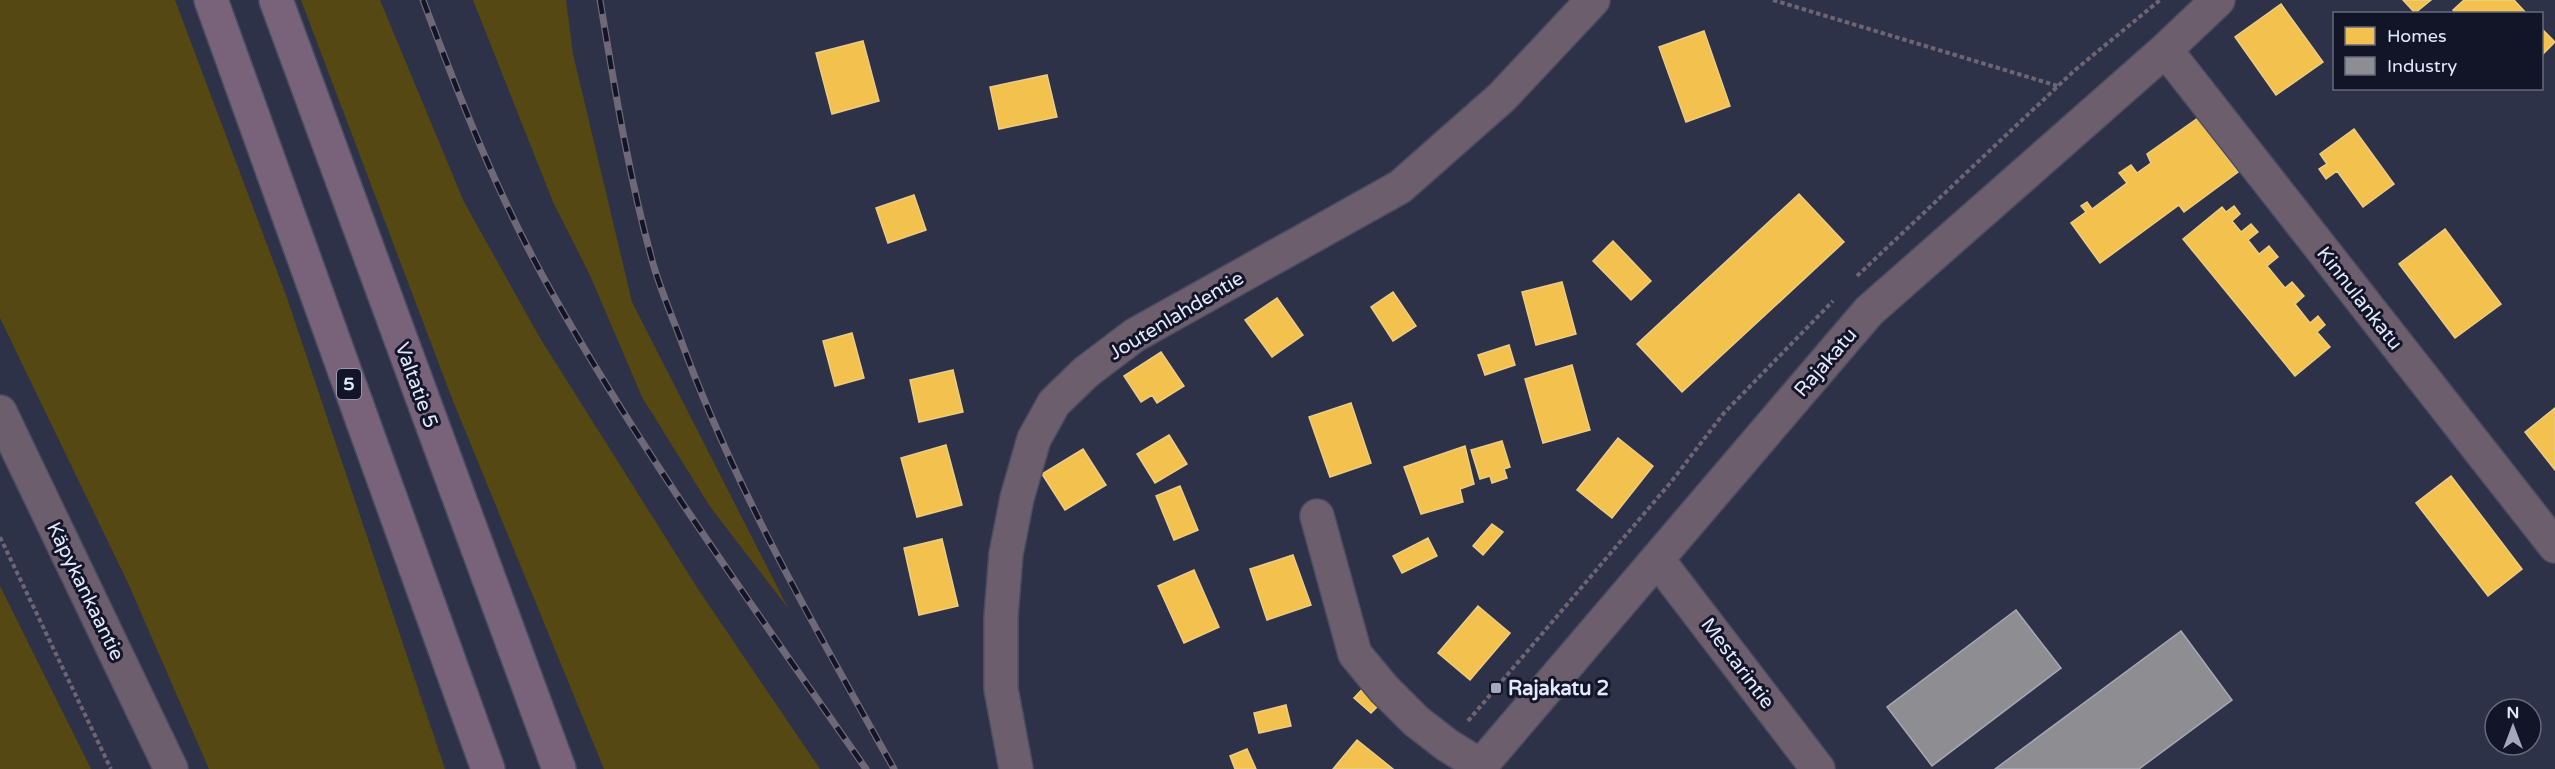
<svg xmlns="http://www.w3.org/2000/svg" width="2555" height="769" font-family="'Varela Round',sans-serif">
<style>
.green{fill:#554812}
.homes{fill:#f2c14e;stroke:#eecd82;stroke-width:1.5}
.industry{fill:#8d8d92;stroke:#a7a8b2;stroke-width:1.5}
.lines{fill:none;stroke-linecap:round;stroke-linejoin:round}
.minor-casing{stroke:#4a4d5f;stroke-width:36}
.highway-casing{stroke:#4a4d5f;stroke-width:36}
.path{stroke:#6e6574;stroke-width:4;stroke-dasharray:4.5 3;stroke-linecap:butt}
.minor{stroke:#6d5e6e;stroke-width:33}
.highway{stroke:#78637b;stroke-width:33}
.rail-casing{stroke:#6f6877;stroke-width:7}
.rail{stroke:#121527;stroke-width:4.5;stroke-dasharray:14;stroke-linecap:butt}
.poi-dot{fill:#a4a8be;stroke:#121527;stroke-width:2}
.labels{text-anchor:middle;stroke-width:6;stroke-linejoin:round;paint-order:stroke}
.shield{fill:#121527;stroke:#a4a9bd;stroke-width:1.5}
.shield-label{font-size:18px;font-weight:bold;fill:#e3e8fd}
.street-label{font-size:20px;fill:#e3e8fd;stroke:#121527}
.poi-label{font-size:20px;font-weight:bold;fill:#e3e8fd;stroke:#121527;text-anchor:start}
</style>
<rect width="100%" height="100%" fill="#2e3248"/>
<path class="green" d="M 0,0 L 175,0 L 286,295 L 445,769 L 209,769 L 128,583 L 0,318 Z
M 301,0 L 380,0 L 464,202 L 540,338 L 698,589 L 820,769 L 604,769 L 453,401 Z
M 473,0 L 566,0 L 573,54 L 632,302 L 788,608 L 711,508 L 642,397 L 589,273 L 553,202 Z
M 0,586 L 91,769 L 0,769 Z"/>
<path class="homes" d="M 2403,0 L 2431,0 L 2415,13 Z
M 2464,0 L 2514,0 L 2527,14 L 2456,14 L 2453,10 Z
M 2281,4 L 2323,62 L 2276,95 L 2235,37 Z
M 2542,29 L 2555,42 L 2542,55 Z
M 1704,31 L 1730,106 L 1686,122 L 1659,47 Z
M 863,41 L 879,101 L 832,114 L 816,53 Z
M 1047,75 L 1057,117 L 999,129 L 990,87 Z
M 2198,118 L 2238,172 L 2184,212 L 2179,205 L 2100,263 L 2071,223 L 2086,212 L 2081,206 L 2087,202 L 2092,209 L 2127,183 L 2119,173 L 2131,165 L 2137,173 L 2151,163 L 2147,154 Z
M 2354,129 L 2394,184 L 2363,207 L 2337,171 L 2326,179 L 2319,169 L 2327,164 L 2320,154 Z
M 1799,194 L 1844,242 L 1682,392 L 1637,344 Z
M 914,195 L 926,230 L 888,243 L 876,208 Z
M 2234,206 L 2240,214 L 2232,221 L 2241,232 L 2251,224 L 2258,232 L 2248,240 L 2259,254 L 2269,246 L 2278,257 L 2267,266 L 2285,288 L 2292,282 L 2304,296 L 2295,304 L 2310,323 L 2318,316 L 2325,325 L 2317,332 L 2330,347 L 2295,376 L 2183,239 L 2222,207 L 2226,212 Z
M 2445,229 L 2501,304 L 2455,338 L 2399,264 Z
M 1613,241 L 1651,281 L 1631,300 L 1593,261 Z
M 1562,282 L 1576,334 L 1536,345 L 1522,292 Z
M 1393,292 L 1416,326 L 1393,341 L 1371,307 Z
M 1277,298 L 1303,335 L 1272,357 L 1245,320 Z
M 852,333 L 864,378 L 835,386 L 823,341 Z
M 1509,345 L 1515,365 L 1485,375 L 1478,355 Z
M 1161,352 L 1184,386 L 1157,403 L 1152,395 L 1141,402 L 1124,376 Z
M 1572,365 L 1590,430 L 1543,443 L 1525,379 Z
M 953,370 L 963,412 L 919,422 L 910,380 Z
M 1351,403 L 1371,463 L 1330,477 L 1309,417 Z
M 2555,408 L 2555,470 L 2525,432 Z
M 1169,435 L 1187,464 L 1155,483 L 1137,454 Z
M 1618,438 L 1653,466 L 1612,518 L 1577,490 Z
M 1502,441 L 1510,467 L 1504,469 L 1507,478 L 1492,483 L 1490,476 L 1480,479 L 1471,450 Z
M 946,445 L 962,505 L 917,517 L 901,458 Z
M 1465,446 L 1474,484 L 1460,489 L 1463,502 L 1421,514 L 1404,467 Z
M 1083,449 L 1106,485 L 1065,510 L 1042,474 Z
M 2451,476 L 2522,569 L 2488,596 L 2416,503 Z
M 1180,486 L 1198,530 L 1174,540 L 1156,496 Z
M 1492,524 L 1503,532 L 1483,555 L 1473,546 Z
M 1428,538 L 1437,556 L 1402,573 L 1393,556 Z
M 942,539 L 958,606 L 919,615 L 904,548 Z
M 1293,555 L 1311,605 L 1267,620 L 1250,569 Z
M 1194,570 L 1219,627 L 1184,643 L 1158,586 Z
M 1478,606 L 1510,633 L 1470,680 L 1438,653 Z
M 1368,683 L 1385,699 L 1371,713 L 1354,698 Z
M 1286,705 L 1291,726 L 1259,733 L 1254,713 Z
M 1357,740 L 1393,769 L 1333,769 Z
M 1247,749 L 1256,769 L 1235,769 L 1230,756 Z"/>
<path class="industry" d="M 2016,610 L 2061,668 L 1932,766 L 1887,707 Z
M 2181,631 L 2232,700 L 2139,769 L 1995,769 Z"/>
<g class="lines">
<defs>
<path id="minor" d="M 2163,52 L 2175,62 L 2555,546
M 0,412 L 171,769
M 1317,516 L 1355,654 L 1384,689 L 1416,721 L 1447,745 L 1481,766
M 1657,559 L 1818,769
M 1016,769 L 1001,689 L 1001,616 L 1006,554 L 1017,498 L 1034,439 L 1054,403 L 1086,372 L 1135,335 L 1400,187 L 1502,97 L 1593,0
M 1478,769 L 1869,311 L 2163,52 L 2218,0"/>
<path id="highway" d="M 211,0 L 488,769
M 276,0 L 559,769"/>
</defs>
<use href="#minor" class="minor-casing"/>
<use href="#highway" class="highway-casing"/>
<path class="path" d="M 1773,0 L 2058,86
M 1857,276 L 2075,70 L 2160,0
M 0,537 L 111,769
M 1468,721 L 1671,482 L 1724,413 L 1833,301"/>
<use href="#minor" class="minor"/>
<use href="#highway" class="highway"/>
<defs>
<path id="rail" d="M 423,0 C 460,99 499,199 551,291 C 645,458 757,612 866,769
M 600,0 C 615,90 629,179 654,267 C 661,290 670,312 679,335 C 734,487 815,628 894,769"/>
</defs>
<use href="#rail" class="rail-casing"/>
<use href="#rail" class="rail"/>
</g>
<rect class="poi-dot" x="1490" y="682" width="12" height="12" rx="3"/>
<g class="labels">
<rect class="shield" x="337" y="369" width="24" height="30" rx="4.5"/>
<g class="shield-label">
<text x="349" y="390">5</text>
</g>
<g class="street-label">
<text transform="translate(2360 298) rotate(52)" y="7">Kinnulankatu</text>
<text transform="translate(1176 315) rotate(-31)" y="7">Joutenlahdentie</text>
<text transform="translate(1825 362) rotate(-49)" y="7">Rajakatu</text>
<text transform="translate(417 385) rotate(70)" y="7">Valtatie 5</text>
<text transform="translate(86 591) rotate(64)" y="7">Käpykankaantie</text>
<text transform="translate(1738 663) rotate(53)" y="7">Mestarintie</text>
</g>
<g class="poi-label">
<text x="1508" y="695">Rajakatu 2</text>
</g>
</g>
<rect x="2333" y="12" width="210" height="78" fill="#121527" stroke="#66697d" stroke-width="1.5"/>
<rect x="2345" y="27" width="30" height="18" fill="#f2c14e" stroke="#66697d" stroke-width="1.5"/>
<text x="2387" y="42" font-size="18" fill="#e3e8fd">Homes</text>
<rect x="2345" y="57" width="30" height="18" fill="#8d8d92" stroke="#66697d" stroke-width="1.5"/>
<text x="2387" y="72" font-size="18" fill="#e3e8fd">Industry</text>
<g transform="translate(2513 727)"><circle r="28" fill="#121527" stroke="#66697d" stroke-width="1.5"/>
<path d="M0-4.5L10 22L0 15L-10 22Z" fill="#a4a8be"/>
<text y="-9" font-size="16" font-weight="bold" text-anchor="middle" fill="#e3e8fd">N</text>
</g>
</svg>
